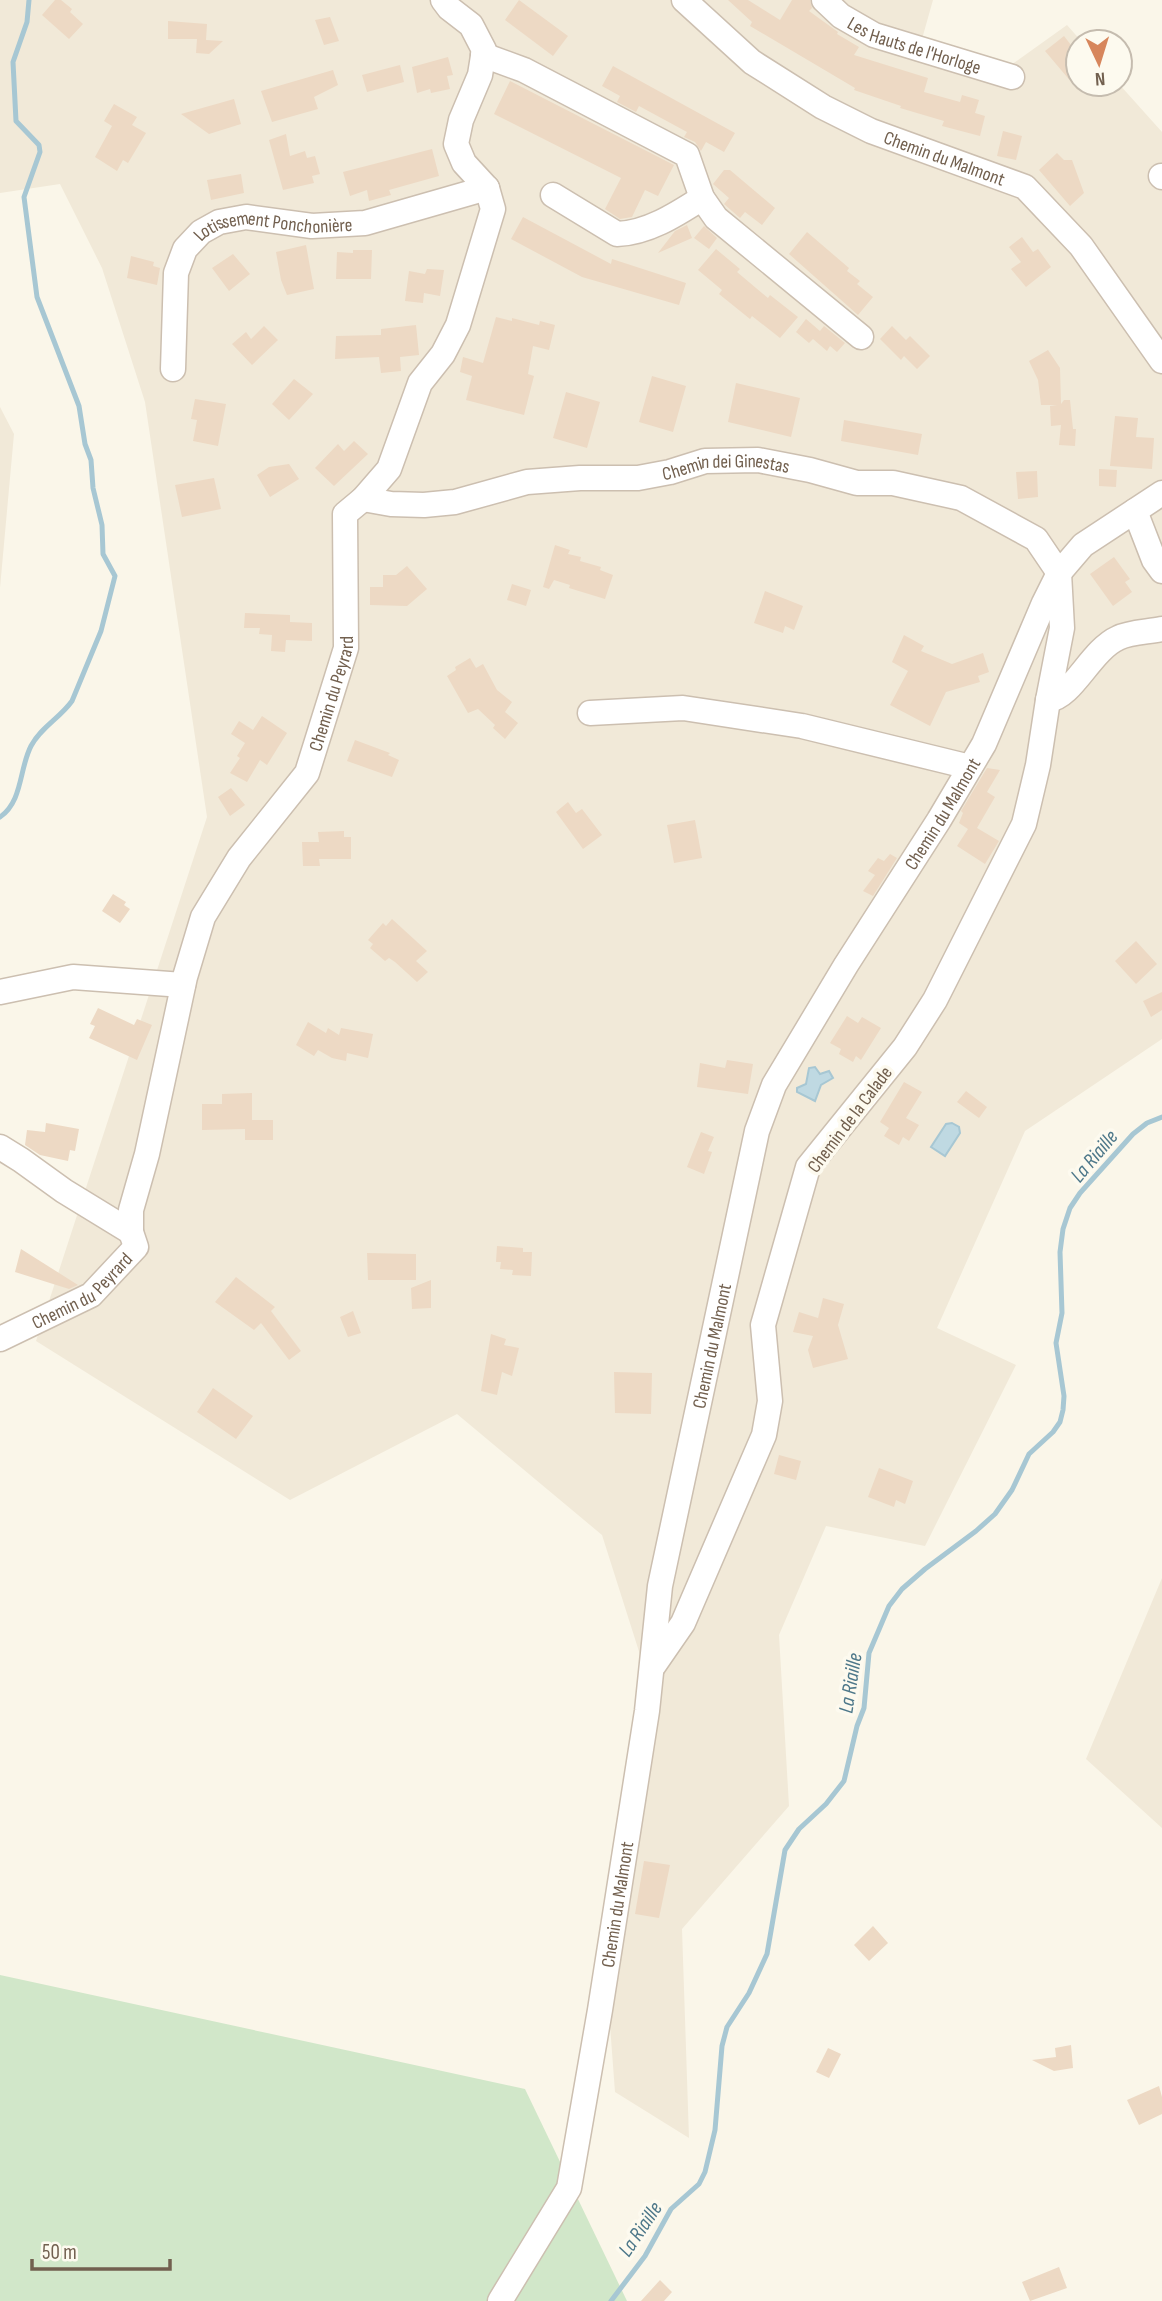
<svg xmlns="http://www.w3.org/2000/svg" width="1162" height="2301" font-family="'Sofia Sans Condensed',sans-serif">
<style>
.residential{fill:#f1e9d8}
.green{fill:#d1e7c9}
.water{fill:#bfd9e2;stroke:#a7c7d3;stroke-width:2}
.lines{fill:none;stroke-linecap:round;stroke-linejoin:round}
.stream{stroke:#a7c7d3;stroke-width:5}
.building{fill:#edd9c4}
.minor-casing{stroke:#ccbfb0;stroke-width:27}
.minor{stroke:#fff;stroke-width:24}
.labels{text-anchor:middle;stroke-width:7;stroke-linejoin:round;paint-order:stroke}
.street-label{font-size:19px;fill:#72604f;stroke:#fdfaef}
.water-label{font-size:21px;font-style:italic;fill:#4e788a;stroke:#fdfaef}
</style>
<rect width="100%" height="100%" fill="#faf6e9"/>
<path class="residential" d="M 0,0 L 933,0 L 922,39 L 1011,65 L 1067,25 L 1082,42 L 1078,42 L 1078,84 L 1119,84 L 1162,132 L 1162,1039 L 1025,1131 L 937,1328 L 1016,1365 L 925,1546 L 826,1526 L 779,1635 L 789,1806 L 682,1929 L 689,2138 L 615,2092 L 609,2012 L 656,1705 L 602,1535 L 457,1414 L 290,1500 L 36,1341 L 207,817 L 145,402 L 102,268 L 60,184 L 0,193 Z
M 0,407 L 14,434 L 0,588 Z
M 1162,1578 L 1162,1828 L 1086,1759 Z"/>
<path class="green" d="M 0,1975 L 525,2089 L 627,2301 L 0,2301 Z"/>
<path class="water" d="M 815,1067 L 820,1074 L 829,1071 L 833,1078 L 821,1085 L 815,1101 L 797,1092 L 797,1088 L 806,1084 L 809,1068 Z
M 952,1123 L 959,1127 L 960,1133 L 945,1156 L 931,1147 L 946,1124 Z"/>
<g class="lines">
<path class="stream" d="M 0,817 C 23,801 19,769 31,746 C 41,727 60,718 72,701 L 101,631 L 115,576 L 103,554 L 102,525 L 93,488 L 91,460 L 85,444 L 79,406 L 37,297 L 24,197 L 40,152 L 39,145 L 16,121 L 13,62 L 27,22 L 29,0
M 611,2301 L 645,2256 L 671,2209 L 699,2184 L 705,2172 L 715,2130 L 722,2046 L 727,2027 L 749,1993 L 767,1954 L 785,1850 L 799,1829 L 826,1804 L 844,1781 L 857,1726 L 864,1708 L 869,1653 L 889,1606 L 902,1589 L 925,1569 L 976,1531 L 995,1514 L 1012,1490 L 1029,1454 L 1053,1432 L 1060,1422 L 1063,1410 L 1064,1396 L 1056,1343 L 1062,1313 L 1060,1252 L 1063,1229 L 1070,1208 L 1080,1193 L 1133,1134 L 1147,1123 L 1162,1117"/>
</g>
<path class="building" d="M 55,0 L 61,0 L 72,9 L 70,12 L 83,24 L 69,39 L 42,15 Z
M 519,0 L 568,36 L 553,56 L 505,20 Z
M 728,0 L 748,0 L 780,20 L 792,0 L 810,0 L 812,8 L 809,11 L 838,32 L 837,34 L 859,47 L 854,55 L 928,78 L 924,92 L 960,102 L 962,95 L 979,100 L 975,113 L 985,116 L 980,136 L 942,126 L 944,121 L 900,108 L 901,106 L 854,90 L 855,88 L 750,26 L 752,22 Z
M 330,17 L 339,41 L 324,45 L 315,20 Z
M 168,21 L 207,24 L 206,40 L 223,41 L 209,54 L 196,53 L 197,39 L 168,39 Z
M 1064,36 L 1078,54 L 1078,90 L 1045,51 Z
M 448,57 L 453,75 L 447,76 L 450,89 L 431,93 L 430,89 L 417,93 L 412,67 Z
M 400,65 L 404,82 L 367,92 L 362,75 Z
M 613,66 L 735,133 L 724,152 L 706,142 L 701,151 L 695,142 L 684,137 L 687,132 L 639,106 L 636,112 L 617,102 L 620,96 L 602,86 Z
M 333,70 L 338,85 L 314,97 L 318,109 L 272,122 L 261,91 Z
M 510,81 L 674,165 L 658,196 L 645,190 L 632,217 L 620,219 L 605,209 L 621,178 L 494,114 Z
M 234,99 L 241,124 L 209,134 L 181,114 Z
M 114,104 L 137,117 L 132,125 L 146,133 L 128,163 L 123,160 L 117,171 L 95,157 L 112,126 L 104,121 Z
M 1003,131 L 1022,136 L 1016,160 L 997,156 Z
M 286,134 L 290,156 L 305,151 L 307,158 L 315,156 L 320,174 L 312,176 L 314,183 L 283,190 L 269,140 Z
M 432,149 L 439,176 L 389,190 L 391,195 L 369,201 L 367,190 L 350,196 L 343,172 Z
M 1057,153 L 1064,160 L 1072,160 L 1084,193 L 1070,206 L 1039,170 Z
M 724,170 L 730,170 L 775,208 L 762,225 L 745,212 L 740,218 L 724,204 L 729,198 L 713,184 Z
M 241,174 L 244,193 L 211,200 L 207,180 Z
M 523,217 L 611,264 L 612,259 L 686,283 L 679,305 L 582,277 L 511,239 Z
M 687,225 L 692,238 L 658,253 L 675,231 Z
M 704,226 L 717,238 L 709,249 L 694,238 Z
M 807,232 L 849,268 L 847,271 L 860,281 L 857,284 L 873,297 L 858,315 L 789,254 Z
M 1022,237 L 1033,252 L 1038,249 L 1051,267 L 1026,287 L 1011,269 L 1021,262 L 1009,247 Z
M 306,245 L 314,289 L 287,295 L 281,280 L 276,252 Z
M 716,249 L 740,269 L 737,272 L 768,298 L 770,295 L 798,317 L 780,338 L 752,316 L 750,319 L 719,294 L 722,290 L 698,270 Z
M 353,250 L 372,250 L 371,279 L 336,279 L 337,252 L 353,253 Z
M 233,254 L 250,274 L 229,291 L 212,268 Z
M 131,256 L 154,262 L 153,266 L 160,268 L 157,285 L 127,278 Z
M 427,269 L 444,270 L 440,296 L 424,293 L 423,303 L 405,301 L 409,271 L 425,274 Z
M 496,317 L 512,321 L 512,318 L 539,325 L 540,321 L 555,325 L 549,350 L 533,346 L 528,374 L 534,376 L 524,415 L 466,400 L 472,376 L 460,372 L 463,357 L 483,363 Z
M 806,319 L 820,331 L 824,326 L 845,343 L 837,352 L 830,346 L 827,351 L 813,339 L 809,343 L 796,332 Z
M 416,325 L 419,355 L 400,357 L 401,371 L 381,373 L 379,357 L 335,359 L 336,336 L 381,335 L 381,329 Z
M 264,326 L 278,340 L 252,365 L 232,344 L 246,332 L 251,339 Z
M 892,326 L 906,340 L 910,336 L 930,356 L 917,369 L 904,356 L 901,360 L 880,339 Z
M 1048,350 L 1060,368 L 1061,404 L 1064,400 L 1070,400 L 1073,429 L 1076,429 L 1075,446 L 1059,445 L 1061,425 L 1051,426 L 1050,406 L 1057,405 L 1041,405 L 1038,380 L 1029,361 Z
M 652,376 L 686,386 L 673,432 L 639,422 Z
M 294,379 L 313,394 L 289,420 L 272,404 Z
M 736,383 L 800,398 L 791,437 L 728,422 Z
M 566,392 L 600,402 L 587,448 L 553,438 Z
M 195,399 L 226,404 L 218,446 L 193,441 L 197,420 L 191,419 Z
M 1115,416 L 1138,418 L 1136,437 L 1154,438 L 1152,469 L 1110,466 Z
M 844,420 L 922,434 L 918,455 L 841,441 Z
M 354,441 L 368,454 L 334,486 L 315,468 L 338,444 L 344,451 Z
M 289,464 L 299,479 L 270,497 L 257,475 L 269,467 Z
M 1099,469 L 1117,470 L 1116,487 L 1099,486 Z
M 1037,471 L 1038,497 L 1018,499 L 1016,472 Z
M 214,478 L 221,509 L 182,517 L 175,485 Z
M 555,545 L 570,550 L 568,554 L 581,557 L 580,561 L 601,567 L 600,570 L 613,575 L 605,599 L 569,588 L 570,585 L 554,580 L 549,589 L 543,587 Z
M 1114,557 L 1130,579 L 1125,582 L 1132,592 L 1113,606 L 1090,574 Z
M 407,566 L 427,589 L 407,606 L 370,605 L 370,587 L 383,587 L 383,575 L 396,575 Z
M 512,584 L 531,590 L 526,606 L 507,600 Z
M 765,591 L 803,606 L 794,630 L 785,626 L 783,633 L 754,623 Z
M 245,613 L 290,615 L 290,622 L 312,623 L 312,641 L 286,640 L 285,652 L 271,651 L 272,635 L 259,634 L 260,628 L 244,628 Z
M 904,635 L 924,646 L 921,651 L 952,664 L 983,653 L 989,672 L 978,676 L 980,682 L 946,692 L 930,726 L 890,705 L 908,671 L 892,662 Z
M 470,658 L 476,668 L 483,664 L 497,690 L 512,702 L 505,712 L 518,723 L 505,739 L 493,728 L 495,725 L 478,709 L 468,713 L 447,676 L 456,670 L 455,667 Z
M 262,716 L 287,733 L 267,765 L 260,760 L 247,782 L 230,773 L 240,758 L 237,756 L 245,743 L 231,734 L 239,721 L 253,730 Z
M 355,740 L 390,753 L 388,755 L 399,760 L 392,777 L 347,761 Z
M 987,768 L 1000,770 L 987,792 L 995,797 L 977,828 L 999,841 L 985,864 L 957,846 L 968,829 L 959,823 L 963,813 L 961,811 Z
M 231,788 L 245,805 L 230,816 L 218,797 Z
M 568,802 L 576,813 L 582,809 L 602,835 L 583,849 L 556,812 Z
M 695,820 L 702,858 L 674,863 L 667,825 Z
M 344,831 L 344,837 L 351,837 L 351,859 L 319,859 L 320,866 L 303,866 L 302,842 L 319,842 L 318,832 Z
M 890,854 L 897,858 L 873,896 L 863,891 L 875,875 L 868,871 L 878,858 L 884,861 Z
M 113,894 L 126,902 L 124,905 L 130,909 L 120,923 L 102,911 Z
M 392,919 L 427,951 L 416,961 L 428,972 L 417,982 L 395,962 L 389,958 L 385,961 L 370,948 L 373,944 L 368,940 L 383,923 L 386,926 Z
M 1136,941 L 1157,964 L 1136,984 L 1115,961 Z
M 1162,992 L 1162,1010 L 1151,1017 L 1143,1001 Z
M 98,1008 L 134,1025 L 137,1019 L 152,1025 L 137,1060 L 89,1038 L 95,1026 L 90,1024 Z
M 847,1016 L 858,1023 L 862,1017 L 881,1028 L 861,1060 L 856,1056 L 853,1062 L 839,1054 L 841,1049 L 830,1043 Z
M 308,1022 L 326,1033 L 328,1028 L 339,1035 L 341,1028 L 373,1034 L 368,1058 L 347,1053 L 346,1061 L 332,1058 L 318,1050 L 314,1056 L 296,1045 Z
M 727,1060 L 753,1064 L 748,1094 L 697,1087 L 700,1063 L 725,1068 Z
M 904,1082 L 922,1092 L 906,1118 L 919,1125 L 909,1141 L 903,1137 L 899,1145 L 884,1136 L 889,1128 L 880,1122 Z
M 966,1091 L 987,1107 L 979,1118 L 957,1102 Z
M 252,1093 L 252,1120 L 273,1120 L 273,1140 L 245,1140 L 245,1129 L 202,1130 L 202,1104 L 222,1104 L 222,1094 Z
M 46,1123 L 79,1129 L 75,1151 L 70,1150 L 68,1161 L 40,1155 L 25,1145 L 27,1130 L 45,1132 Z
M 701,1132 L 714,1137 L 708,1151 L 712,1152 L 704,1174 L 687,1167 Z
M 497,1246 L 523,1248 L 523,1252 L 532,1252 L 531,1276 L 512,1275 L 513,1270 L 500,1269 L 501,1262 L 496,1262 Z
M 21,1249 L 78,1285 L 69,1289 L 15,1272 Z
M 367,1253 L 416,1254 L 416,1280 L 368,1280 Z
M 236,1277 L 275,1307 L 271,1311 L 301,1351 L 289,1360 L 261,1323 L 254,1330 L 215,1302 Z
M 431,1280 L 431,1308 L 412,1309 L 411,1288 Z
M 823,1298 L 844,1304 L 838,1325 L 848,1359 L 813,1368 L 808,1350 L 813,1336 L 793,1332 L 799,1312 L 818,1318 Z
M 353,1311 L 361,1333 L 348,1337 L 340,1317 Z
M 491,1334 L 506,1339 L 504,1345 L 519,1348 L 512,1376 L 502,1372 L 497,1395 L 481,1391 Z
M 614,1372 L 652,1373 L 651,1414 L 615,1413 Z
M 213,1388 L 253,1416 L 236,1439 L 197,1412 Z
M 779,1455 L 801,1461 L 796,1480 L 774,1474 Z
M 879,1468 L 913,1481 L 905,1504 L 896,1500 L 894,1507 L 868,1497 Z
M 644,1861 L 670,1865 L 659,1918 L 635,1914 Z
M 873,1926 L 888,1943 L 869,1961 L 854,1945 Z
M 1071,2045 L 1073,2068 L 1054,2071 L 1032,2060 L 1056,2057 L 1055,2048 Z
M 828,2048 L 841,2054 L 829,2078 L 816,2072 Z
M 1159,2086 L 1162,2097 L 1162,2114 L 1139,2125 L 1127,2100 Z
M 1059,2267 L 1067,2288 L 1030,2301 L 1022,2282 Z
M 660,2280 L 672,2292 L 664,2301 L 641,2301 Z"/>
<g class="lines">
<defs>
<g id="minor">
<path id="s1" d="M 684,0 L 752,62 L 823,107 L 871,131 L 1025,187 L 1081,246 L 1162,361"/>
<path id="s2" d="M 824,0 L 841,16 L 874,35 L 1012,77"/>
<path d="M 483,55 L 524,70 L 687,155 L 702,198 L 716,218 L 861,337"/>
<path d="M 1161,176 L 1162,177"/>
<path d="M 553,195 L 617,234 C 648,233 677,214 702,198"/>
<path id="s3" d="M 173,369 L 176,273 L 185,249 L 201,232 L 219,222 L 246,217 L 312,226 L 365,223 L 487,188"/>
<path id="s4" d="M 363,499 L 391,504 L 424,505 L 455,502 L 527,482 L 580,478 L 638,478 L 670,472 L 705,461 L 758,460 L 810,470 L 857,483 L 893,483 L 961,498 L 1036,539 L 1059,573 L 1062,628 L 1048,700 C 1072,698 1091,650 1118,638 C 1130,632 1149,632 1162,629"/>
<path d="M 1135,511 L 1154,560 L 1162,571"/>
<path d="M 590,713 L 683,708 L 802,726 L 970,767"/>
<path d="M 0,992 L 73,977 L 183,985"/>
<path d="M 0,1147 L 21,1160 L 64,1191 L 131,1232"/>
<path id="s5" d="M 0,1339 L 91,1295 L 136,1247 L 131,1232 L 131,1210 L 147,1154 L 185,977 L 203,917 L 239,858 L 307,773 L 346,648 L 345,514 L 363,499 L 389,469 L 420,383 L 443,354 L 458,325 L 493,209 L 487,188 L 464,163 L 456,144 L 461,120 L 480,75 L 484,50 L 471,25 L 449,8 L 443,0"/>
<path d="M 654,1665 L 683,1623 L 764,1435 L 770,1401 L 763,1325 L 808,1167 L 905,1047 L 935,1000 L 1024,824 L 1038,765 L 1048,700"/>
<path id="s6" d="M 500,2301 L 569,2188 L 600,2010 L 647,1711 L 660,1586 L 757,1131 L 774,1085 L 846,965 L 939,820 L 984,744 L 1044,603 L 1059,573 L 1083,545 L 1162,493"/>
</g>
</defs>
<use href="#minor" class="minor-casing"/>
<use href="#minor" class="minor"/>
</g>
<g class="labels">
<g class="street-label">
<text dy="7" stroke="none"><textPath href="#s2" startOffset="103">Les Hauts de l'Horloge</textPath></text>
<text dy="7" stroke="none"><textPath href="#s1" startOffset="308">Chemin du Malmont</textPath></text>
<text dy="7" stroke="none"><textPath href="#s3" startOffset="219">Lotissement Ponchonière</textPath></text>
<text dy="7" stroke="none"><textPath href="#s4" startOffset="368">Chemin dei Ginestas</textPath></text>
<text dy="7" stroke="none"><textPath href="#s5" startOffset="768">Chemin du Peyrard</textPath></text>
<text dy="7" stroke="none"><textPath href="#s6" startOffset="1575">Chemin du Malmont</textPath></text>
<text transform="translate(849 1119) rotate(-53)" y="7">Chemin de la Calade</text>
<text dy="7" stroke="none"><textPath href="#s5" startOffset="96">Chemin du Peyrard</textPath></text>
<text dy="7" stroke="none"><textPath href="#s6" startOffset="987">Chemin du Malmont</textPath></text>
<text dy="7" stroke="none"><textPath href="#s6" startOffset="420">Chemin du Malmont</textPath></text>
</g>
<g class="water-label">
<text transform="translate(1094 1156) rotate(-50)" y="7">La Riaille</text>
<text transform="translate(850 1683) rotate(-81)" y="7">La Riaille</text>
<text transform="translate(640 2229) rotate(-56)" y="7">La Riaille</text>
</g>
</g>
<g transform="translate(1099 63) rotate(176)"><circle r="33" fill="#fdfaef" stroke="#c5bcaf" stroke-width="2"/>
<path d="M0-5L12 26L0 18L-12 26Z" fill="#d7865c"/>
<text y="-10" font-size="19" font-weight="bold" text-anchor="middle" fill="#72604f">N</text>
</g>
<path d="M32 2259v10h138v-10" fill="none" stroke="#72604f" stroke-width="3.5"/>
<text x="42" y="2259" font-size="21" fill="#72604f" stroke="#fdfaef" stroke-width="5" paint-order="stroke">50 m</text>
</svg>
